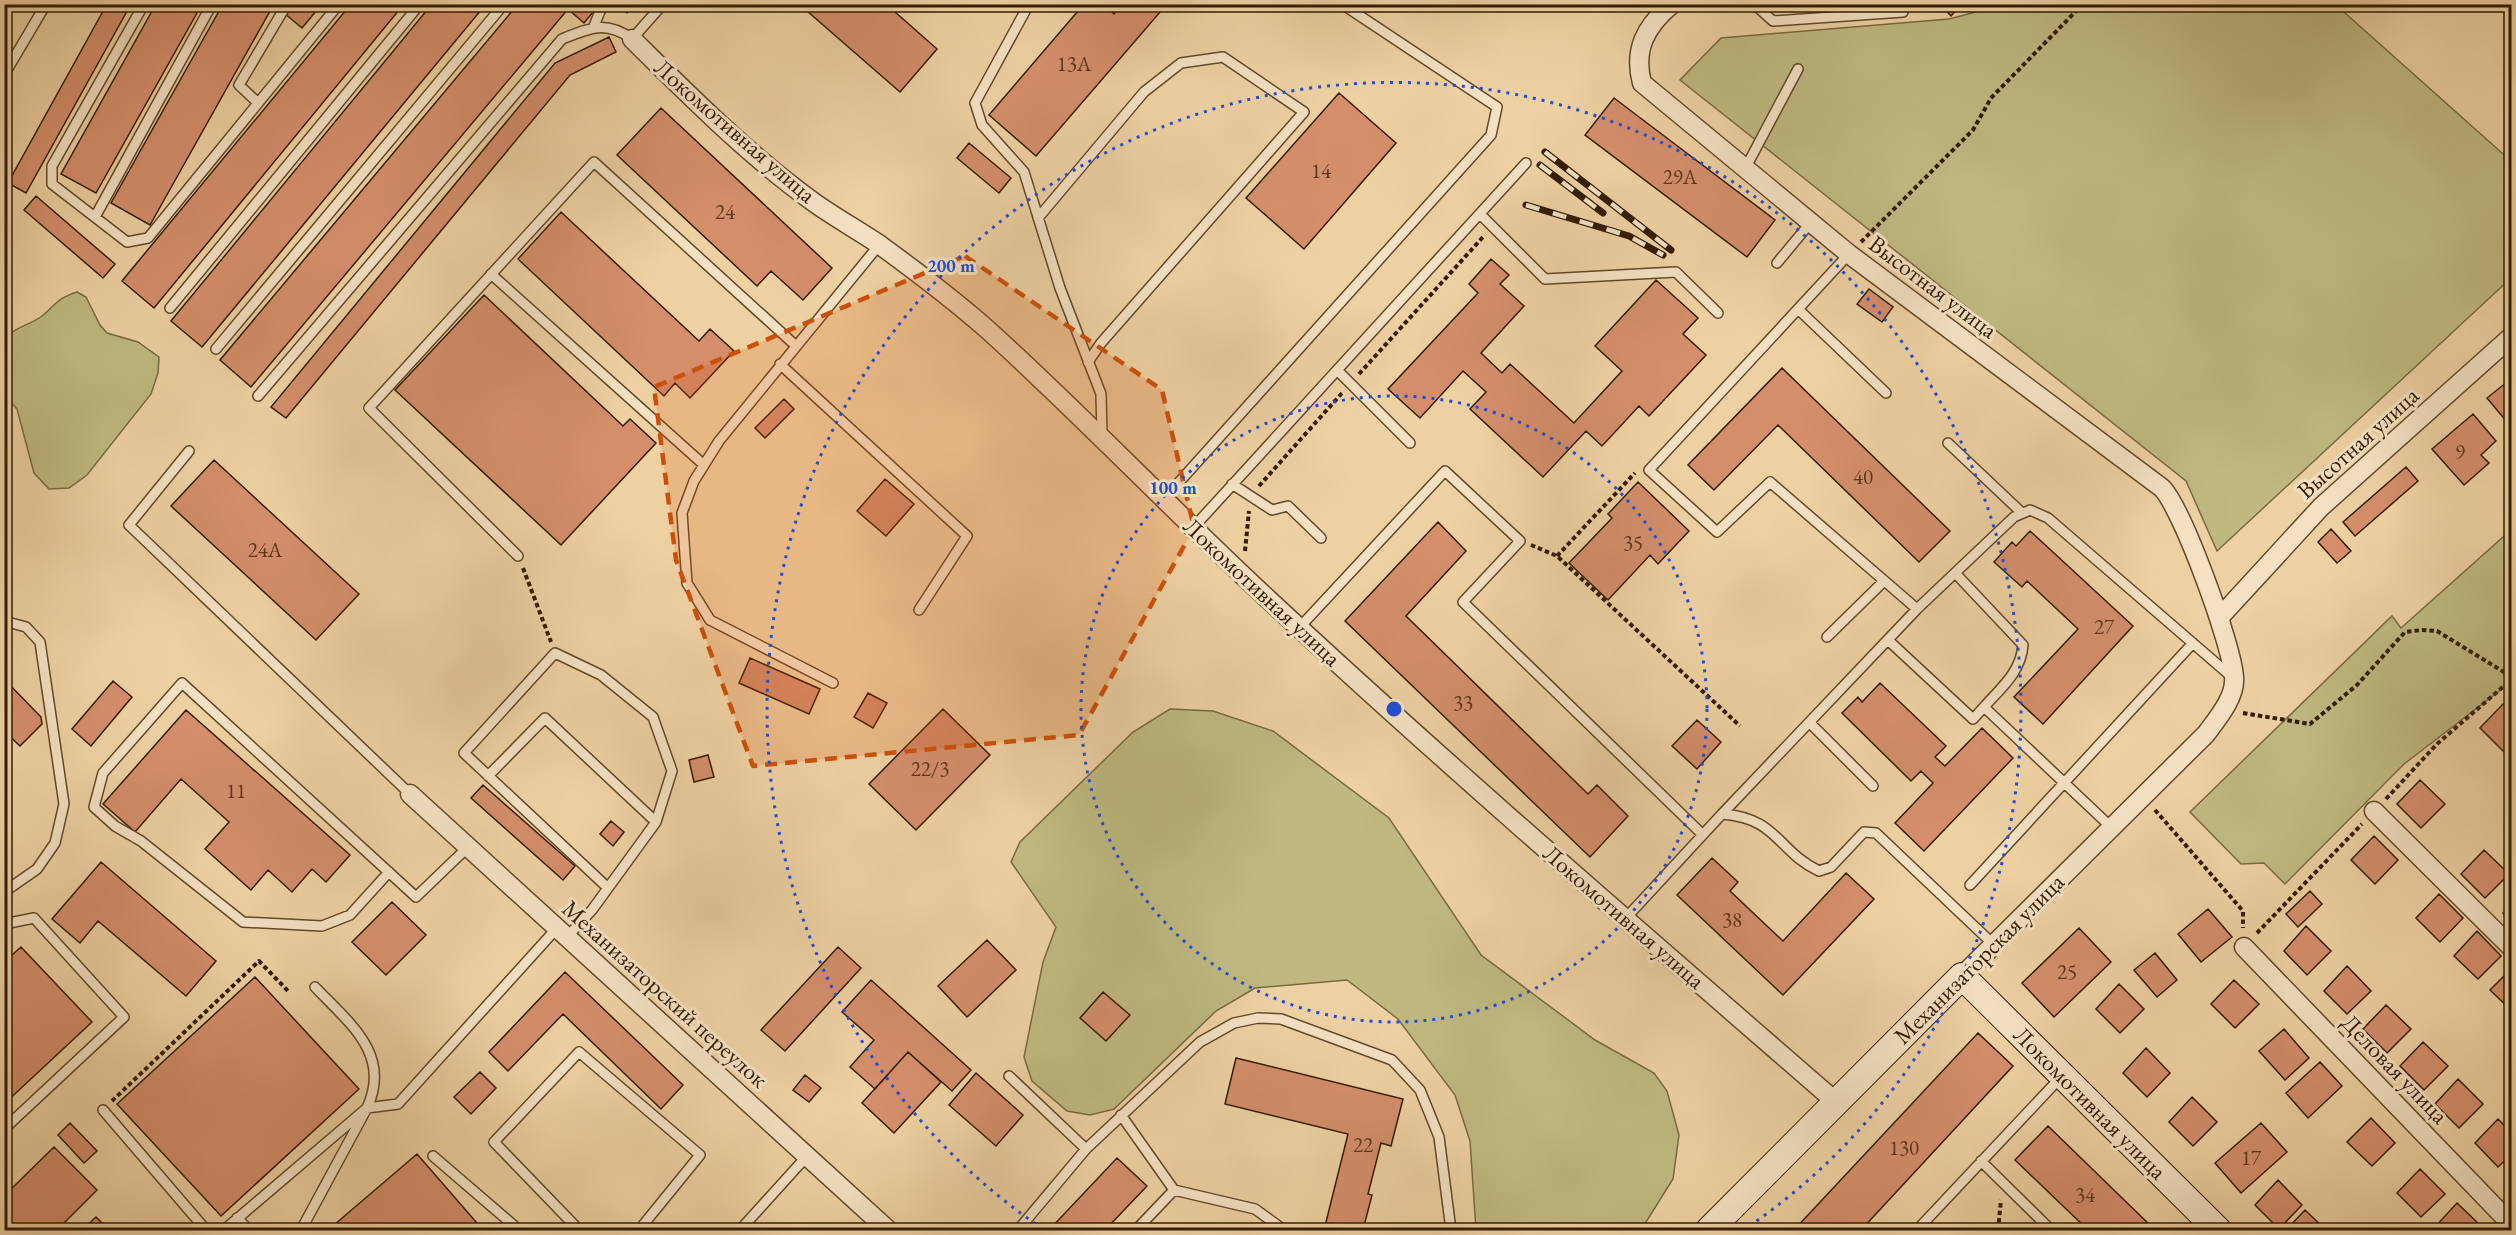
<svg xmlns="http://www.w3.org/2000/svg" width="2516" height="1235" font-family="'EB Garamond',serif">
<style>
.green{fill:#bfb981;stroke:#796a42;stroke-width:1.5}
.building{fill:#d48e6c;stroke:#331c02;stroke-width:1.5}
.lines{fill:none;stroke-linecap:round;stroke-linejoin:round}
.lane-casing{stroke:#62492a;stroke-width:12}
.street-casing{stroke:#62492a;stroke-width:21}
.secondary-casing{stroke:#331c02;stroke-width:28}
.path{stroke:#331c02;stroke-width:4;stroke-dasharray:4.5 3;stroke-linecap:butt}
.lane{stroke:#f4e1c3;stroke-width:9}
.street{stroke:#f4e1c3;stroke-width:18}
.secondary{stroke:#f4e1c3;stroke-width:26}
.rail-casing{stroke:#331c02;stroke-width:7}
.rail{stroke:#f4e1c3;stroke-width:4.5;stroke-dasharray:14;stroke-linecap:butt}
.marked{fill:#cd500a;fill-opacity:0.2;stroke:#cd500a;stroke-width:4.5;stroke-dasharray:12 8;stroke-linejoin:round}
.ring{fill:none;stroke:#1d4ed8;stroke-width:3;stroke-dasharray:3 6}
.labels{text-anchor:middle;stroke-width:6;stroke-linejoin:round;paint-order:stroke}
.number-label{font-size:21px;fill:#5b381c}
.street-label{font-size:24px;fill:#331c02;stroke:#f4e1c3}
.centre{fill:#1d4ed8;stroke:#f4e1c3;stroke-width:3}
.ring-label{font-size:18px;text-anchor:middle;font-weight:bold;fill:#1d4ed8;stroke:#f4e1c3;stroke-width:6;stroke-linejoin:round;paint-order:stroke}
</style>
<rect width="100%" height="100%" fill="#eed1a3"/>
<filter id="stains"><feTurbulence type="fractalNoise" baseFrequency=".00333" numOctaves="4"/><feColorMatrix values="0 0 0 0 .2 0 0 0 0 .09 0 0 0 0 .02 0 0 0 .5 -.17"/></filter>
<radialGradient id="worn" r=".72"><stop offset=".6" stop-color="#630" stop-opacity="0"/><stop offset="1" stop-color="#630" stop-opacity=".3"/></radialGradient>
<path class="green" d="M 2002,5 L 2336,5 L 2511,161 L 2511,278 L 2217,551 L 2186,481 L 1680,80 L 1721,38 L 1949,19 Z
M 77,292 L 86,297 L 100,325 L 107,333 L 138,342 L 159,357 L 158,373 L 151,394 L 87,475 L 69,488 L 49,489 L 34,473 L 17,409 L 5,395 L 5,338 C 15,327 30,325 42,316 C 58,303 54,300 77,292 Z
M 2511,530 L 2511,682 L 2404,764 L 2285,884 L 2264,863 L 2241,864 L 2190,812 L 2392,616 L 2401,628 Z
M 1170,709 L 1213,711 L 1273,731 L 1389,818 L 1481,955 L 1595,1040 L 1654,1073 L 1667,1091 L 1679,1135 L 1673,1179 L 1641,1230 L 1476,1230 L 1470,1141 L 1455,1095 L 1398,1019 L 1347,980 L 1255,988 L 1216,1011 L 1114,1109 L 1090,1115 L 1067,1111 L 1032,1081 L 1024,1057 L 1043,962 L 1056,927 L 1011,862 L 1020,842 L 1133,732 Z"/>
<path class="building" d="M 107,4 L 131,4 L 26,193 L 8,183 Z
M 156,4 L 202,4 L 96,193 L 61,174 Z
M 223,4 L 274,4 L 150,225 L 111,203 Z
M 292,4 L 322,4 L 302,28 L 284,13 Z
M 351,4 L 404,4 L 154,308 L 122,281 Z
M 432,4 L 486,4 L 202,347 L 171,321 Z
M 518,4 L 562,4 L 568,9 L 251,387 L 220,360 Z
M 562,4 L 598,4 L 599,5 L 584,23 Z
M 618,4 L 635,4 L 627,13 Z
M 799,4 L 886,4 L 937,49 L 900,92 Z
M 1084,4 L 1103,4 L 1114,14 L 1122,4 L 1167,4 L 1036,156 L 989,115 Z
M 1940,4 L 1962,4 L 1951,16 Z
M 609,37 L 616,52 L 570,75 L 286,418 L 271,407 L 555,63 Z
M 1339,93 L 1396,143 L 1304,249 L 1246,198 Z
M 1614,98 L 1775,220 L 1747,257 L 1585,135 Z
M 661,108 L 832,268 L 803,300 L 771,271 L 757,286 L 617,155 Z
M 969,143 L 1011,178 L 999,193 L 957,158 Z
M 36,196 L 115,264 L 103,278 L 24,210 Z
M 561,212 L 699,341 L 710,329 L 734,351 L 690,398 L 675,383 L 664,396 L 518,259 Z
M 1491,259 L 1509,275 L 1500,284 L 1524,306 L 1481,353 L 1502,373 L 1510,364 L 1574,423 L 1622,371 L 1595,346 L 1656,280 L 1698,318 L 1683,334 L 1706,355 L 1649,416 L 1639,406 L 1602,446 L 1586,431 L 1543,477 L 1470,409 L 1486,392 L 1463,371 L 1420,418 L 1388,389 L 1478,293 L 1469,284 Z
M 1869,289 L 1893,307 L 1882,322 L 1857,304 Z
M 484,295 L 623,426 L 630,419 L 656,443 L 561,545 L 395,390 Z
M 1782,368 L 1950,531 L 1919,562 L 1778,425 L 1714,490 L 1688,465 Z
M 2512,378 L 2512,418 L 2507,422 L 2487,398 Z
M 784,399 L 794,409 L 765,438 L 755,428 Z
M 2473,414 L 2496,441 L 2481,455 L 2489,463 L 2464,485 L 2432,449 Z
M 214,460 L 359,594 L 316,640 L 171,506 Z
M 2406,467 L 2418,481 L 2355,536 L 2343,522 Z
M 885,479 L 914,504 L 886,536 L 857,511 Z
M 1638,482 L 1689,531 L 1658,564 L 1650,555 L 1608,600 L 1569,563 L 1612,518 L 1608,514 Z
M 1438,522 L 1466,551 L 1406,616 L 1588,794 L 1597,785 L 1628,816 L 1590,857 L 1345,621 Z
M 2331,529 L 2351,551 L 2337,563 L 2318,542 Z
M 2030,531 L 2133,626 L 2043,724 L 2014,697 L 2078,629 L 2027,581 L 2022,587 L 1994,562 L 2012,542 L 2016,546 Z
M 750,658 L 820,689 L 809,714 L 739,683 Z
M 4,679 L 41,717 L 42,724 L 20,746 L 4,731 Z
M 113,681 L 132,697 L 91,746 L 72,729 Z
M 1880,683 L 1946,746 L 1935,757 L 1945,766 L 1982,728 L 2013,758 L 1924,851 L 1895,823 L 1933,783 L 1921,771 L 1911,781 L 1842,713 L 1858,697 L 1862,702 Z
M 868,693 L 887,703 L 873,728 L 854,717 Z
M 2503,704 L 2512,712 L 2512,745 L 2504,752 L 2480,728 Z
M 943,709 L 990,755 L 916,830 L 869,784 Z
M 186,710 L 350,855 L 326,882 L 312,869 L 292,892 L 268,870 L 251,890 L 205,849 L 229,822 L 181,779 L 135,832 L 103,804 Z
M 1697,720 L 1721,742 L 1697,769 L 1672,746 Z
M 708,755 L 714,777 L 694,782 L 689,760 Z
M 2420,780 L 2445,804 L 2421,828 L 2397,804 Z
M 483,785 L 575,866 L 563,880 L 471,798 Z
M 611,821 L 624,832 L 613,846 L 600,834 Z
M 2374,836 L 2398,860 L 2375,884 L 2351,860 Z
M 2484,850 L 2509,874 L 2485,898 L 2461,874 Z
M 1712,858 L 1738,882 L 1730,891 L 1783,941 L 1846,873 L 1874,899 L 1783,995 L 1677,895 Z
M 101,862 L 216,961 L 186,996 L 98,921 L 80,943 L 52,919 Z
M 2310,891 L 2322,904 L 2298,927 L 2286,914 Z
M 2439,894 L 2463,918 L 2440,942 L 2416,918 Z
M 392,902 L 426,935 L 386,975 L 352,942 Z
M 2512,905 L 2512,922 L 2503,913 Z
M 2208,909 L 2232,937 L 2201,962 L 2178,934 Z
M 2306,926 L 2331,951 L 2307,975 L 2284,951 Z
M 2079,928 L 2111,962 L 2054,1017 L 2022,983 Z
M 2477,931 L 2501,956 L 2478,979 L 2454,956 Z
M 987,940 L 1016,970 L 967,1017 L 938,986 Z
M 21,947 L 92,1022 L 4,1104 L 4,962 Z
M 838,947 L 861,968 L 785,1051 L 761,1030 Z
M 2155,953 L 2177,980 L 2157,997 L 2134,970 Z
M 2347,966 L 2371,991 L 2347,1014 L 2324,991 Z
M 2512,968 L 2512,1011 L 2490,990 Z
M 565,972 L 683,1085 L 661,1109 L 563,1014 L 508,1071 L 489,1052 Z
M 255,977 L 359,1089 L 221,1216 L 117,1104 Z
M 871,980 L 971,1070 L 952,1091 L 908,1052 L 875,1089 L 850,1067 L 874,1040 L 842,1012 Z
M 2234,980 L 2259,1004 L 2235,1028 L 2211,1004 Z
M 2119,984 L 2144,1009 L 2120,1033 L 2096,1009 Z
M 1103,992 L 1130,1015 L 1106,1041 L 1080,1018 Z
M 2386,1005 L 2411,1029 L 2387,1053 L 2363,1029 Z
M 2284,1029 L 2309,1058 L 2285,1080 L 2259,1051 Z
M 1978,1033 L 2013,1066 L 1861,1230 L 1794,1230 Z
M 2423,1042 L 2448,1066 L 2424,1090 L 2400,1066 Z
M 2146,1048 L 2170,1073 L 2147,1097 L 2123,1073 Z
M 908,1052 L 941,1082 L 894,1133 L 862,1103 Z
M 1236,1058 L 1403,1099 L 1391,1146 L 1381,1143 L 1368,1194 L 1372,1195 L 1363,1230 L 1324,1230 L 1348,1134 L 1225,1104 Z
M 2320,1062 L 2342,1086 L 2308,1118 L 2286,1093 Z
M 480,1072 L 496,1088 L 471,1114 L 454,1097 Z
M 976,1073 L 1023,1115 L 996,1146 L 949,1105 Z
M 805,1075 L 821,1088 L 809,1102 L 793,1090 Z
M 2458,1079 L 2483,1104 L 2459,1128 L 2435,1104 Z
M 2192,1097 L 2217,1122 L 2193,1146 L 2169,1122 Z
M 2371,1118 L 2395,1143 L 2372,1166 L 2347,1142 Z
M 2498,1119 L 2512,1133 L 2512,1154 L 2498,1167 L 2475,1143 Z
M 70,1123 L 97,1151 L 84,1163 L 58,1135 Z
M 2261,1123 L 2287,1152 L 2241,1193 L 2215,1163 Z
M 2048,1126 L 2155,1230 L 2088,1230 L 2015,1160 Z
M 54,1147 L 97,1190 L 57,1230 L 16,1230 L 4,1219 L 4,1196 Z
M 417,1154 L 483,1230 L 339,1230 L 334,1225 Z
M 1117,1158 L 1147,1186 L 1105,1230 L 1049,1230 Z
M 2420,1169 L 2445,1194 L 2421,1217 L 2397,1193 Z
M 2278,1180 L 2302,1205 L 2279,1229 L 2255,1205 Z
M 2457,1203 L 2482,1227 L 2478,1230 L 2437,1230 L 2434,1228 Z
M 2305,1210 L 2326,1230 L 2286,1230 Z
M 96,1217 L 109,1230 L 82,1230 Z"/>
<g class="lines">
<defs>
<path id="lane" d="M 144,4 L 52,166 L 52,184 L 127,242 L 148,238 L 339,4
M 1029,4 L 975,103 L 982,125 L 1024,172 L 1060,288 L 1101,394 L 1102,435
M 1754,4 L 1773,21 L 1903,12
M 594,26 L 603,4
M 4,75 L 46,4
M 258,103 L 239,85 L 287,4
M 1745,169 L 1798,69
M 1480,214 L 1545,279 L 1676,272 L 1718,313
M 95,217 L 212,4
M 1038,218 L 1144,92 L 1181,63 L 1223,57 L 1304,112 L 1101,343 L 1088,362
M 1849,254 L 1649,470 L 1717,532 L 1770,482 L 1917,609 L 2014,517 L 2030,510 L 2048,518 L 2232,677
M 1777,263 L 1811,222
M 491,274 L 704,465
M 170,308 L 420,4
M 1798,309 L 1886,393
M 216,349 L 504,4
M 780,364 L 967,536 L 919,610
M 1337,370 L 1410,443
M 258,396 L 562,39 C 589,28 606,20 632,39 L 663,4
M 1948,443 L 2021,512
M 189,451 L 129,525 L 410,794
M 1232,484 L 1272,510 L 1288,506 L 1321,538
M 1163,500 L 1491,135 L 1497,107 L 1342,4
M 1192,529 L 1526,163
M 518,556 L 369,408 L 594,162 L 795,345
M 1956,574 L 2023,645 C 2021,672 2001,688 1984,707 L 2111,827
M 4,621 L 26,627 L 40,642 L 64,804 L 55,843 L 37,869 L 4,892
M 1299,628 L 1445,471 L 1520,541 L 1463,602 L 1702,834
M 1827,637 L 1884,581
M 1889,641 L 1973,719 L 1984,707
M 833,683 L 710,620 L 687,583 L 682,513 L 694,481 L 719,441 L 879,245
M 1810,723 L 1873,786
M 488,776 L 545,718 L 656,822
M 1722,814 L 1917,609
M 389,872 L 350,915 L 322,926 L 243,922 L 141,841 L 115,826 L 94,807 L 103,773 L 182,683 L 416,897 L 468,847
M 1970,885 L 2193,643
M 1625,919 L 1722,814 C 1778,818 1777,851 1819,871 L 1831,867 L 1864,832 L 1876,833 L 1993,944
M 4,924 L 34,918 L 124,1017 L 4,1129
M 567,937 L 592,910 L 656,822 L 672,771 L 653,717 L 601,675 L 555,653 L 464,753 L 608,888
M 1009,1076 L 1086,1149 L 1200,1042 L 1234,1023 L 1258,1018 L 1281,1019 L 1392,1060 L 1420,1090 L 1439,1137 L 1451,1230
M 103,1110 L 206,1230
M 1121,1115 L 1174,1190 L 1136,1230
M 433,1156 L 519,1230
M 1981,1161 L 2051,1230
M 1174,1190 L 1255,1209 L 1284,1230
M 237,1218 L 249,1230
M 224,1230 L 367,1108 C 392,1054 349,1023 315,987
M 301,1230 L 367,1108 L 398,1104 L 557,928
M 579,1230 L 494,1142 L 579,1052 L 700,1155 L 639,1230
M 740,1230 L 807,1156
M 1018,1230 L 1086,1149
M 1917,1230 L 2061,1077"/>
<path id="street" d="M 1672,4 C 1646,26 1633,49 1642,83 L 1849,254 L 2162,488 C 2183,510 2232,645 2234,677 C 2236,697 2217,719 2206,734 L 1962,976
M 632,39 C 690,96 747,154 812,201 C 834,217 858,230 880,245 C 917,272 954,300 988,330 C 1084,417 1173,511 1268,599 C 1453,771 1645,936 1836,1102
M 2219,618 L 2321,507 L 2512,336
M 410,794 L 888,1230
M 2374,811 L 2512,948
M 2244,947 L 2512,1225"/>
<path id="secondary" d="M 1709,1230 L 1962,976 L 2218,1230"/>
</defs>
<use href="#lane" class="lane-casing"/>
<use href="#street" class="street-casing"/>
<use href="#secondary" class="secondary-casing"/>
<path class="path" d="M 1861,242 L 1973,130 L 1991,98 L 2083,4
M 1359,374 L 1483,237
M 1259,486 L 1342,393
M 1531,545 L 1557,556 L 1740,726
M 1245,551 L 1249,511
M 1557,556 L 1635,473
M 523,568 L 551,642
M 2243,713 L 2310,724 L 2357,685 L 2405,632 L 2422,630 L 2437,631 L 2512,677
M 2386,799 L 2437,744 L 2512,679
M 2155,810 L 2243,911 L 2243,928
M 2257,933 L 2362,824
M 112,1101 L 259,961 L 289,992
M 1998,1230 L 2001,1200"/>
<use href="#lane" class="lane"/>
<use href="#street" class="street"/>
<use href="#secondary" class="secondary"/>
<defs>
<path id="rail" d="M 1545,152 L 1671,250
M 1540,165 L 1603,213
M 1526,205 L 1629,236 L 1663,255"/>
</defs>
<use href="#rail" class="rail-casing"/>
<use href="#rail" class="rail"/>
</g>
<path class="marked" d="M 965,256 L 1162,390 L 1194,528 L 1079,735 L 753,766 L 676,560 L 654,387 Z"/>
<g class="ring">
<circle cx="1394" cy="709" r="313"/>
<path d="M1043 1229A627 627 0 1 1 1745 1229"/>
</g>
<g class="labels">
<g class="number-label">
<text x="1074" y="71">13А</text>
<text x="1321" y="178">14</text>
<text x="1680" y="184">29А</text>
<text x="725" y="219">24</text>
<text x="2460" y="459">9</text>
<text x="1863" y="484">40</text>
<text x="1633" y="550">35</text>
<text x="265" y="557">24А</text>
<text x="2104" y="634">27</text>
<text x="1463" y="710">33</text>
<text x="930" y="776">22/3</text>
<text x="236" y="798">11</text>
<text x="1732" y="927">38</text>
<text x="2067" y="979">25</text>
<text x="1363" y="1152">22</text>
<text x="1904" y="1155">130</text>
<text x="2251" y="1165">17</text>
<text x="2085" y="1202">34</text>
</g>
<g class="street-label">
<text transform="translate(735 131) rotate(41)" y="8">Локомотивная улица</text>
<text transform="translate(1933 287) rotate(37)" y="8">Высотная улица</text>
<text transform="translate(2358 443) rotate(-42)" y="8">Высотная улица</text>
<text transform="translate(1262 592) rotate(43)" y="8">Локомотивная улица</text>
<text transform="translate(1624 917) rotate(41)" y="8">Локомотивная улица</text>
<text transform="translate(1979 959) rotate(-45)" y="8">Механизаторская улица</text>
<text transform="translate(665 994) rotate(42)" y="8">Механизаторский переулок</text>
<text transform="translate(2395 1069) rotate(46)" y="8">Деловая улица</text>
<text transform="translate(2090 1103) rotate(45)" y="8">Локомотивная улица</text>
</g>
</g>
<circle cx="1394" cy="709" r="9" class="centre"/>
<g class="ring-label">
<text x="951" y="272">200 m</text>
<text x="1173" y="494">100 m</text>
</g>
<rect width="2516" height="1235" fill="none" stroke="#eed1a3" stroke-width="24"/>
<rect x="6" y="6" width="2504" height="1223" fill="none" stroke="#331c02" stroke-width="3"/>
<rect x="12" y="12" width="2492" height="1211" fill="none" stroke="#331c02" stroke-width="1.5"/>
<rect width="100%" height="100%" filter="url(#stains)"/>
<rect width="100%" height="100%" fill="url(#worn)"/>
</svg>
